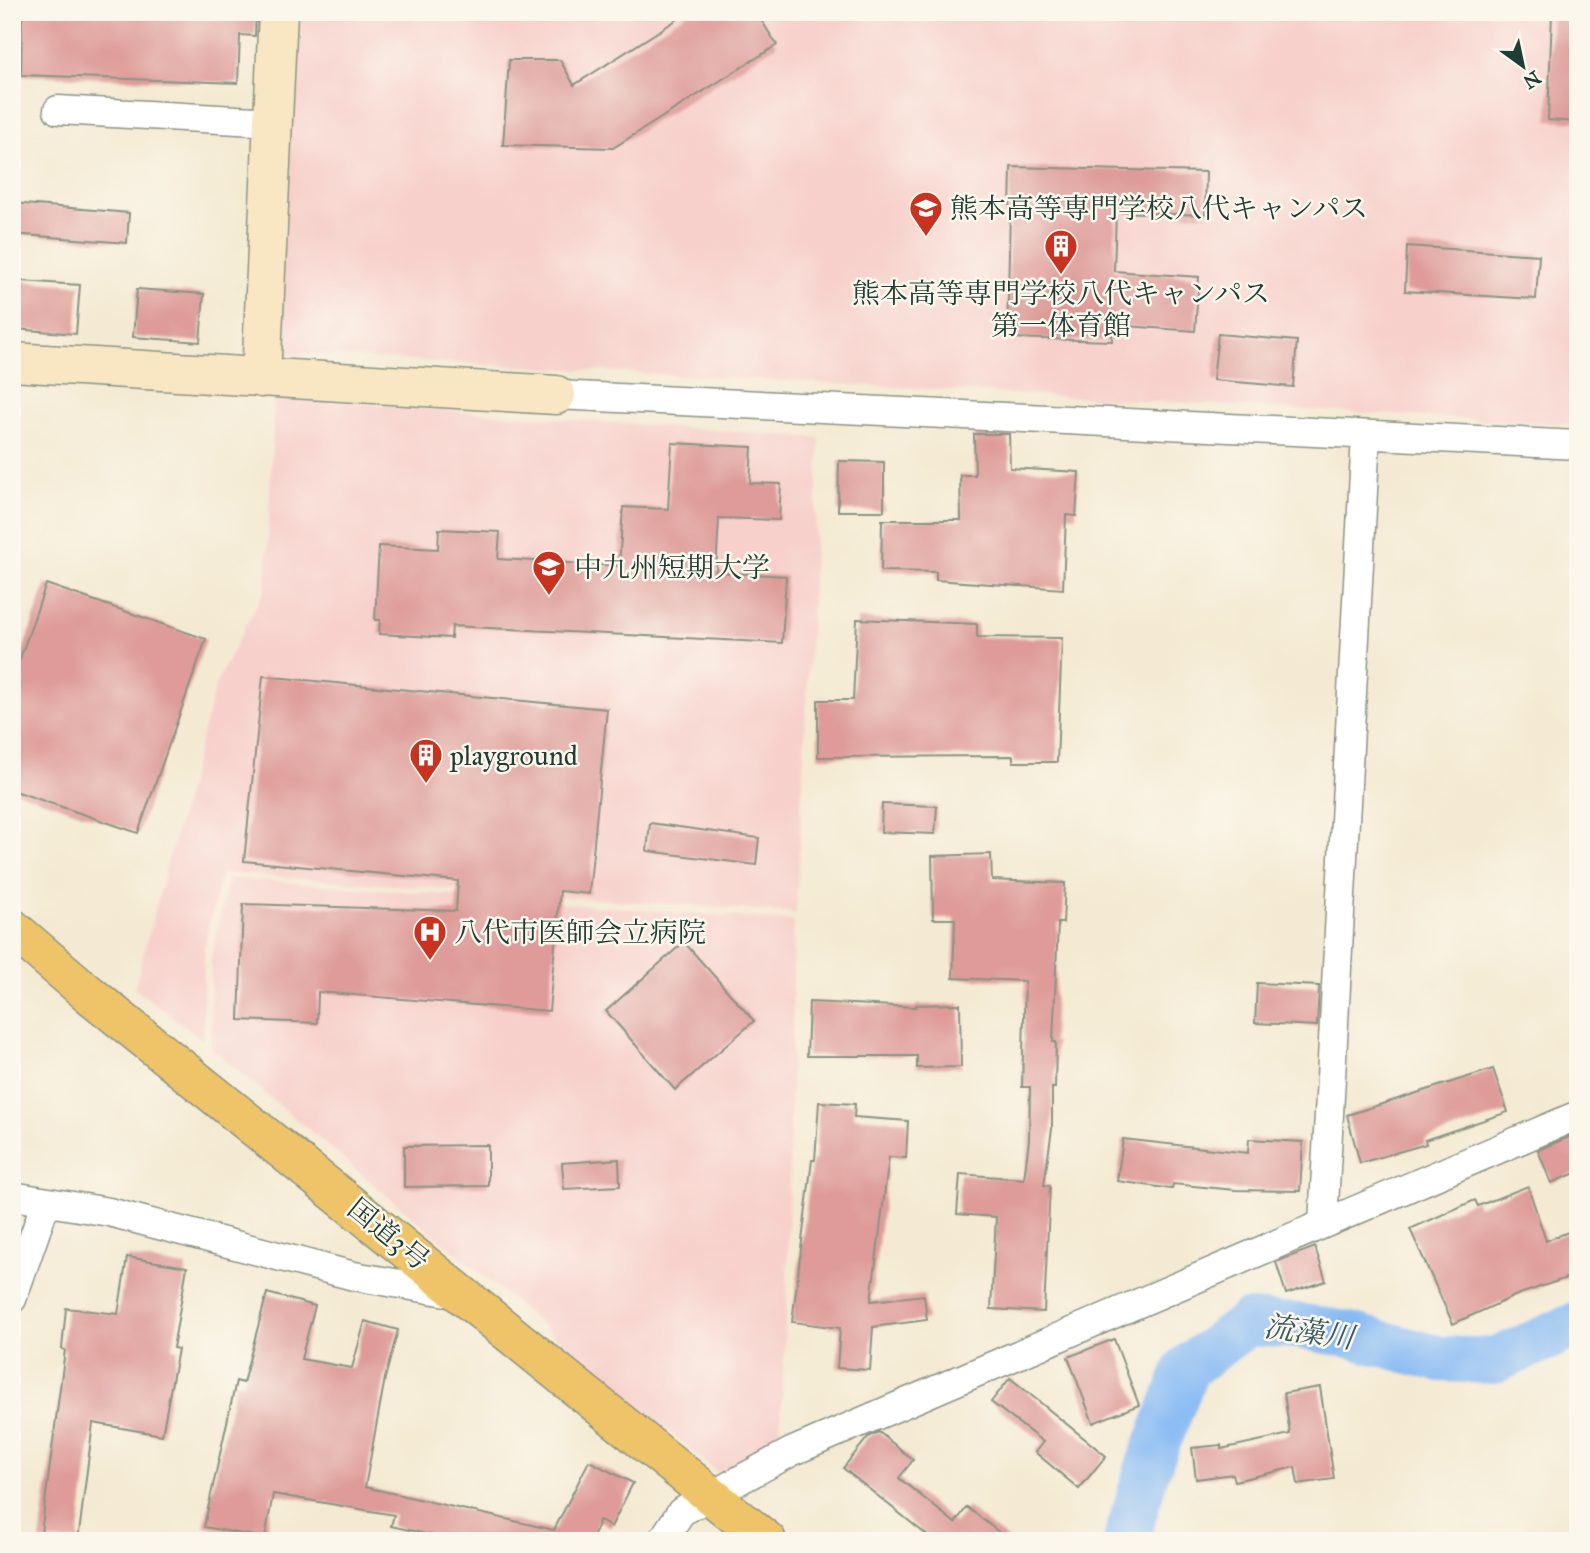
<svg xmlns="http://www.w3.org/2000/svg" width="1590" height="1553" font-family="'IM FELL Great Primer','Noto Serif JP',serif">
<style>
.built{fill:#f7d0cb}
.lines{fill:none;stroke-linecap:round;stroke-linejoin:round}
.river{stroke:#86baf4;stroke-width:46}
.building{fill:#de9b99}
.street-casing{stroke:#8a9484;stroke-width:31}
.secondary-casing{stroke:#8a9484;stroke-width:41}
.highway-casing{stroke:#8a9484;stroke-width:41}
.street{stroke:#fff;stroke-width:28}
.secondary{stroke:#f9e7c3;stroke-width:38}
.highway{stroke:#efc469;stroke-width:38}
.labels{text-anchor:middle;stroke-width:5;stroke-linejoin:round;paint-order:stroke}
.poi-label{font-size:28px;fill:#1f3d34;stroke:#fbf7ec;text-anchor:start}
.street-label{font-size:28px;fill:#1f3d34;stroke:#fbf7ec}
.water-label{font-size:30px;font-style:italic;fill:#395c64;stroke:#fbf7ec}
</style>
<rect width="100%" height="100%" fill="#fbf7ec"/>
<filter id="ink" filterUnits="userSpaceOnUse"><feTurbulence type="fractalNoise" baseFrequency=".0143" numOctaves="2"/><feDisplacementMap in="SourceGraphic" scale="14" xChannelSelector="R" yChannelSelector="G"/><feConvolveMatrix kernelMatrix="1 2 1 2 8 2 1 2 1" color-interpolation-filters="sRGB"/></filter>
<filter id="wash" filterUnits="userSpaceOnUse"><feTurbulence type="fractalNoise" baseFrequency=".00686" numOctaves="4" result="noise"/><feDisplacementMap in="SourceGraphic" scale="28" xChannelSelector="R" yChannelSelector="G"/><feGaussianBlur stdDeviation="1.57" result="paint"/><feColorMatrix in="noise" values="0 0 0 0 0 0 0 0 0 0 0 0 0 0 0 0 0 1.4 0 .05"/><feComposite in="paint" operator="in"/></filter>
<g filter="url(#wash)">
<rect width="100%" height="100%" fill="#f4ead3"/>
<path class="built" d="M 281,12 L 1578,12 L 1578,425 L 276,353 Z
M 274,397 L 820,438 L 796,913 L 221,873 L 204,948 L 203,1040 L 134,988 L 216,683 L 266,587 Z
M 228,878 L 794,921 L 787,1296 L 780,1436 L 718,1473 L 211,1048 L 211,959 Z"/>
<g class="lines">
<path class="river" d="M 1126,1541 L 1147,1470 L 1187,1368 L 1248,1323 L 1297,1326 L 1346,1334 L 1440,1359 L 1494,1361 L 1578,1324"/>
</g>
<g id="blocks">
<path class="building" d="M 22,12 L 256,12 L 255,36 L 240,35 L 238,83 L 21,75 Z
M 689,12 L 756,12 L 777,45 L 613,148 L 503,145 L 509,60 L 560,60 L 574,85 Z
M 1552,12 L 1578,12 L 1578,122 L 1548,120 Z
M 1011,167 L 1206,172 L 1205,215 L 1116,212 L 1114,271 L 1199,277 L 1195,331 L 1112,325 L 1112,341 L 1007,338 Z
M 12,203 L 129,213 L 127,243 L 12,234 Z
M 1407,246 L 1539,255 L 1536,299 L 1405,291 Z
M 20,281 L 80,285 L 76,334 L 15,329 Z
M 137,289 L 204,294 L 200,342 L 133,337 Z
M 1218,334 L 1297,341 L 1293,387 L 1213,380 Z
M 974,434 L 1009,434 L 1010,468 L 1079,472 L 1076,516 L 1066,515 L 1063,589 L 936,580 L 936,572 L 881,571 L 882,520 L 961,520 L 960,475 L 975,475 Z
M 672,443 L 752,447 L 750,483 L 781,484 L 779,520 L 719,518 L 716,572 L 786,576 L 782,643 L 452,626 L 451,638 L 379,634 L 380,620 L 375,620 L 379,546 L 438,549 L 439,529 L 500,532 L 498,559 L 619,566 L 623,507 L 668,509 Z
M 839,461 L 884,462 L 884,511 L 838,511 Z
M 46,584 L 206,639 L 138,833 L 12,790 L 12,682 Z
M 857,619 L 977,624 L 977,637 L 1062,638 L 1057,762 L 1013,762 L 1013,756 L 818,757 L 818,700 L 853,700 Z
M 263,676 L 607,709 L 589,894 L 560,891 L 549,1011 L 318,992 L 317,1023 L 239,1020 L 243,904 L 456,911 L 458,881 L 244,861 Z
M 882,804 L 937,806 L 935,834 L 881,832 Z
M 650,823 L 759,838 L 756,865 L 647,851 Z
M 991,854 L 992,880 L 1065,883 L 1063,923 L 1058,923 L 1053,1042 L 1056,1042 L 1055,1088 L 1052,1088 L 1052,1129 L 1044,1185 L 1050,1186 L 1044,1312 L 991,1309 L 996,1217 L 957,1214 L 960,1174 L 1024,1179 L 1029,1140 L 1030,1087 L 1022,1087 L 1025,981 L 953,978 L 955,919 L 933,919 L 932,856 Z
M 684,942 L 754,1021 L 675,1090 L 606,1011 Z
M 1257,983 L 1319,986 L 1317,1026 L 1255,1023 Z
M 809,1002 L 916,1007 L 916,1005 L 960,1004 L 961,1067 L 917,1068 L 917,1056 L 807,1056 Z
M 1493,1069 L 1508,1112 L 1425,1140 L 1426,1144 L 1360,1163 L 1347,1115 Z
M 819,1102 L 855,1104 L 854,1117 L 908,1121 L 906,1158 L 889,1157 L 871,1301 L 924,1295 L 927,1320 L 873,1327 L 870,1370 L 837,1368 L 840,1328 L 792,1322 L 812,1160 L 815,1160 Z
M 1578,1133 L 1578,1172 L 1551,1183 L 1538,1150 Z
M 1123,1139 L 1248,1153 L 1249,1139 L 1303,1142 L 1300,1191 L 1235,1190 L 1173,1184 L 1172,1189 L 1117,1181 Z
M 488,1145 L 488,1186 L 404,1187 L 404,1146 Z
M 619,1159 L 620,1186 L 564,1189 L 562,1163 Z
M 1528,1186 L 1546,1241 L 1578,1228 L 1578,1274 L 1517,1295 L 1453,1324 L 1410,1229 L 1475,1200 L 1478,1206 Z
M 1315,1247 L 1326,1281 L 1286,1294 L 1276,1262 Z
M 127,1257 L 187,1267 L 173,1348 L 178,1349 L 162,1435 L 93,1423 L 78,1541 L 40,1541 L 65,1350 L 62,1349 L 66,1308 L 118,1314 Z
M 267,1293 L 315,1306 L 301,1359 L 352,1368 L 365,1321 L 398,1330 L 385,1378 L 365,1487 L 554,1530 L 589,1461 L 633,1483 L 611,1527 L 599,1520 L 592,1541 L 566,1536 L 565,1541 L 457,1541 L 391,1526 L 394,1515 L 273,1494 L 265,1538 L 204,1527 L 236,1381 L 243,1383 Z
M 1114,1339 L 1139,1405 L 1093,1423 L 1068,1357 Z
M 1010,1378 L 1106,1456 L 1079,1489 L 1035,1452 L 1043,1442 L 991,1402 Z
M 1320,1387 L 1334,1479 L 1298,1484 L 1295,1467 L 1235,1481 L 1233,1474 L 1196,1479 L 1192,1448 L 1221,1445 L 1221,1449 L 1290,1434 L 1284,1393 Z
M 879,1432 L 913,1460 L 899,1478 L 955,1523 L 967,1507 L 1010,1541 L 934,1541 L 843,1468 L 868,1437 Z"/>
</g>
</g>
<g filter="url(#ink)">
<use href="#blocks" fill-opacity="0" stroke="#8a9484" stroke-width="2"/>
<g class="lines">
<defs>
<path id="street" d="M 58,110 L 273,122
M 556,395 L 1578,445
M 12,1196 L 109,1212 L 354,1276 L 458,1294
M 1323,1224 L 1366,436
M 12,1299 L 46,1202
M 662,1541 L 681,1512 L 791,1452 L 1578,1115"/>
<path id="secondary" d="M 12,362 L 556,395
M 261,378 L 278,12"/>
<path id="highway" d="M 12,928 L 89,994 L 767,1541"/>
</defs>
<use href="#street" class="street-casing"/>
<use href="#secondary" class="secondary-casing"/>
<use href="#highway" class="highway-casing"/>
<use href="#street" class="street"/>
<use href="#secondary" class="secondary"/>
<use href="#highway" class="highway"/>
</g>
</g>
<defs>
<symbol id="university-pin" viewBox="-11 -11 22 30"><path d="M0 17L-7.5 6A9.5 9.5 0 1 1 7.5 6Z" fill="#c8321e" stroke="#fbf7ec"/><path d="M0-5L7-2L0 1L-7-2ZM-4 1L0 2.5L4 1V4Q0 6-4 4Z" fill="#fff"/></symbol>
<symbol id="building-pin" viewBox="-11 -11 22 30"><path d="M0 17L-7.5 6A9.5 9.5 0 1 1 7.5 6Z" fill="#c8321e" stroke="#fbf7ec"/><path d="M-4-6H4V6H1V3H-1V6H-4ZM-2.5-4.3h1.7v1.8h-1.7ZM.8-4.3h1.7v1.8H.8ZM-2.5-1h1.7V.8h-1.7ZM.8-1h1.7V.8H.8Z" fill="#fff"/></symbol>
<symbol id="hospital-pin" viewBox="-11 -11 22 30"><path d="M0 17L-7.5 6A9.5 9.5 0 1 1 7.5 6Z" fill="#c8321e" stroke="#fbf7ec"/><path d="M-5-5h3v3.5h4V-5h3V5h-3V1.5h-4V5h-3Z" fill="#fff"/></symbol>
</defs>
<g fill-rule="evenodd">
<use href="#university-pin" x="907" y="189" width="38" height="52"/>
<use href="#building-pin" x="1042" y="227" width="38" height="52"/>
<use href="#university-pin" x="530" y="548" width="38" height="52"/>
<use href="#building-pin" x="407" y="736" width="38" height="52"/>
<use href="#hospital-pin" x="411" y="913" width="38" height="52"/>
</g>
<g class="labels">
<g class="poi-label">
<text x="950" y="218">熊本高等専門学校八代キャンパス</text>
<text x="1061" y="303" text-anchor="middle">熊本高等専門学校八代キャンパス<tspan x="1061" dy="32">第一体育館</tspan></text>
<text x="574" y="577">中九州短期大学</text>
<text x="450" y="765">playground</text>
<text x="454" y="942">八代市医師会立病院</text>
</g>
<g class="street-label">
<text transform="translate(389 1234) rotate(39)" y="10">国道3号</text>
</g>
<g class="water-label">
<text transform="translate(1309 1332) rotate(8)" y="10">流藻川</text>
</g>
</g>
<rect width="1590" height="1553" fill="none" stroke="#fbf7ec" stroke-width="42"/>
<g transform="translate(1523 66) rotate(147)" stroke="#fbf7ec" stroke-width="5" paint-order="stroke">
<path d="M0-5L12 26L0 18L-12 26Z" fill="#1f3d34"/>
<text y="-10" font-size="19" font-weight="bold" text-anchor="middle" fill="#1f3d34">N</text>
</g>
</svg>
